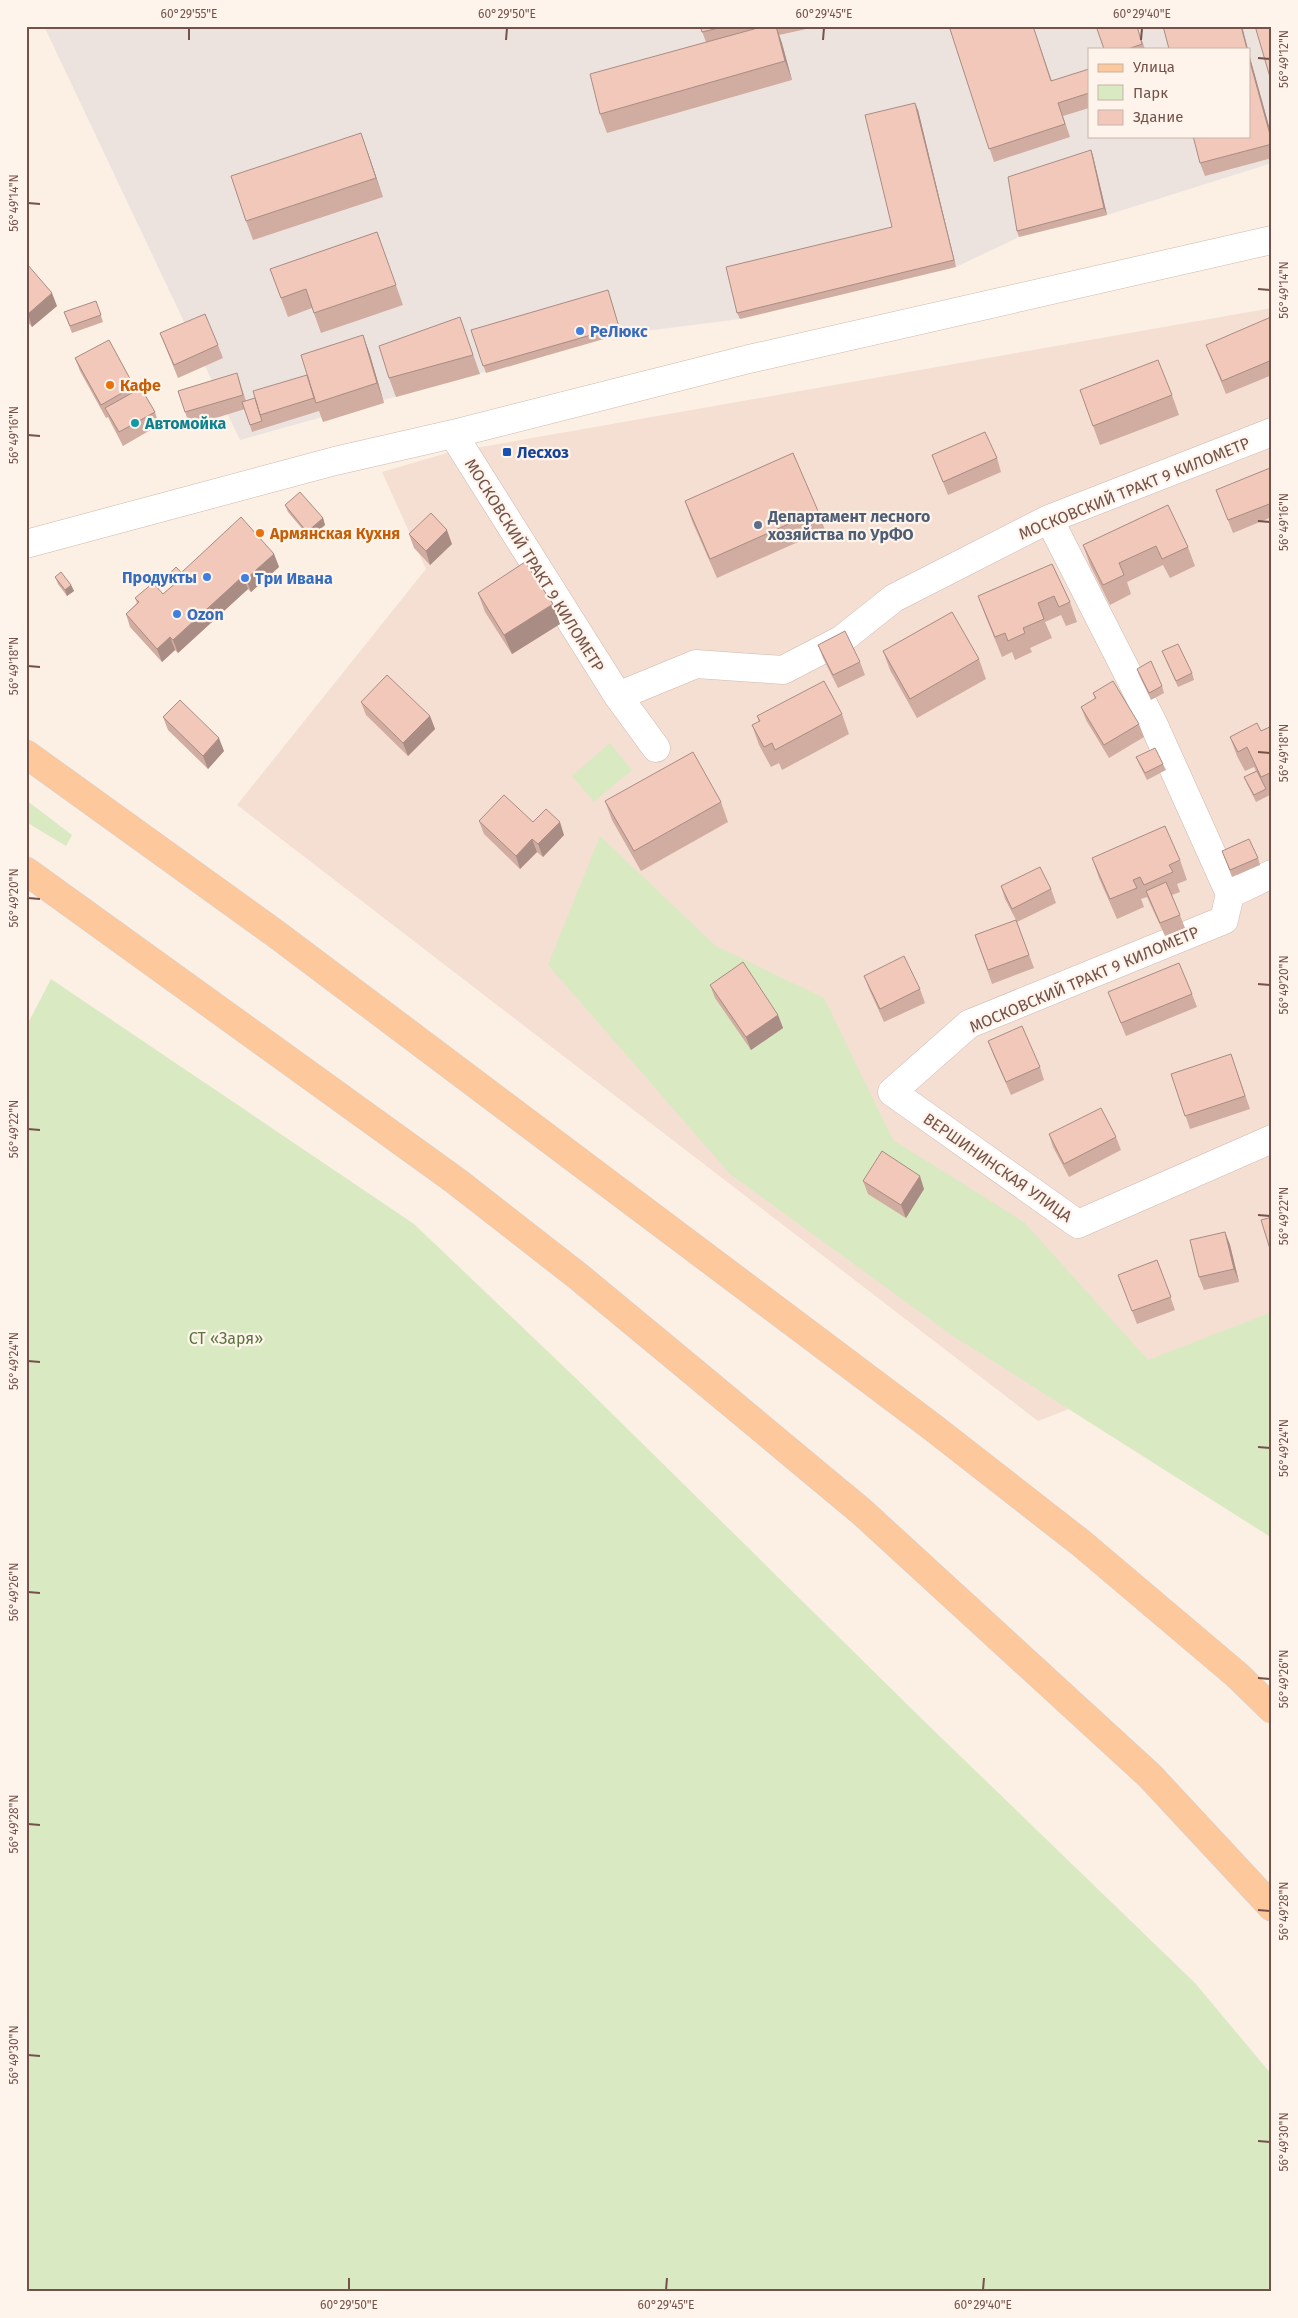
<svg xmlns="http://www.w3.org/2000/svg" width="1298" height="2318" font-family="'Fira Sans',sans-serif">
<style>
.residential{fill:#f4dfd2}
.industrial{fill:#ece3df;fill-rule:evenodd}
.green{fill:#d9eac2}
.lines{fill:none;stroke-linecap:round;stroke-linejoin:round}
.minor-casing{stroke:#d0b7ad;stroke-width:29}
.major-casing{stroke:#d8cfcc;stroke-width:29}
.minor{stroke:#fff;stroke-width:28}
.major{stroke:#fcc89c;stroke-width:28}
.wall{fill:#d0aca1}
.shaded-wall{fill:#a98c83}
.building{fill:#f2c8bb;stroke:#a98c83}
.ticks{fill:none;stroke:#755249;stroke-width:2}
.shop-dot{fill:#3f7fe0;stroke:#fff4eb;stroke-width:2}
.food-dot{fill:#e8710a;stroke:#fff4eb;stroke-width:2}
.culture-dot{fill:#0f9aa8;stroke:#fff4eb;stroke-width:2}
.transit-dot{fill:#1a4fb4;stroke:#fff4eb;stroke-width:2}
.service-dot{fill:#5c6f8a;stroke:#fff4eb;stroke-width:2}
.labels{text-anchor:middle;stroke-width:4.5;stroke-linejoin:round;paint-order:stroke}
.shop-label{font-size:16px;font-weight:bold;fill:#366cbe;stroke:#fff4eb;text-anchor:start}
.food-label{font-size:16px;font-weight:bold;fill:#c56008;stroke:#fff4eb;text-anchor:start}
.culture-label{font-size:16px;font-weight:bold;fill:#0d838f;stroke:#fff4eb;text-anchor:start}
.transit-label{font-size:16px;font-weight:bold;fill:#164399;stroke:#fff4eb;text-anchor:start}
.street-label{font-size:16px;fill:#755249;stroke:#fff4eb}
.service-label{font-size:16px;font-weight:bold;fill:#4e5e75;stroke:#fff4eb;text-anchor:start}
.park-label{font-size:16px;fill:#58753e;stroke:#fff4eb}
.neatline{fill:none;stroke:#755249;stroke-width:2}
.ticks-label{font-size:12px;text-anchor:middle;fill:#755249}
</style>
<rect width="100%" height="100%" fill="#fcefe4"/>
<path class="residential" d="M 1272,308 L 1272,1329 L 1038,1421 L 237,805 L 426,569 L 382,472 L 447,453 Z"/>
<path class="industrial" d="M 44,26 L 1272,26 L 1272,163 L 1107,215 L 1019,237 L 956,267 L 740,319 L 621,334 L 240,440 ZM 1089,49 L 1249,49 L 1249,136 L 1089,136 Z"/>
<path class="green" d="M 610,743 L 632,770 L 594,802 L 572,776 Z
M 26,800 L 72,835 L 66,846 L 26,822 Z
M 600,836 L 716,946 L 824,998 L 893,1140 L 1024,1222 L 1148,1360 L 1272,1312 L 1272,1538 L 950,1334 L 730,1174 L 548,965 Z
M 51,979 L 414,1224 L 585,1387 L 923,1720 L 1195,1983 L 1272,2075 L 1272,2292 L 26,2292 L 26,1027 Z"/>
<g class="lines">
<defs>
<path id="minor" d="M 453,434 L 618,696 L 656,748
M 1049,519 L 1153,723 L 1230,894
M 26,544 L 335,461 L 453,434 L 749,359 L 1272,240
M 618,696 L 696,664 L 783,670 L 841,640 L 894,598 L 1049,519 L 1272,432
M 1272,874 L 1230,894 L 1224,920 L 969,1024 L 892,1092 L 1078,1224 L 1272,1139"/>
<path id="major" d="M 26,754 L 276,934 L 931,1426 L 1081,1543 L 1237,1675 L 1272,1709
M 26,871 L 456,1181 L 579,1277 L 695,1373 L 862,1512 L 1150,1776 L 1272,1907"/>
</defs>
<use href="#minor" class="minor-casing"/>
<use href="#major" class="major-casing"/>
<use href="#minor" class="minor"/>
<use href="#major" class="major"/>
</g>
<path class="wall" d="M 700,26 L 820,26 L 779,35 L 792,80 L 607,133 L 600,114 L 706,42 Z
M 949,26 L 1033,26 L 1052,81 L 1089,69 L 1089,108 L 1063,116 L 1070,137 L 994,162 Z
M 1096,26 L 1137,26 L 1145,49 L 1104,49 Z
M 1249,54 L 1272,137 L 1272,158 L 1205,176 L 1200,163 L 1249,136 Z
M 918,110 L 956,267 L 740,319 L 737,313 L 892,227 Z
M 1091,150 L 1093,156 L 1107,215 L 1019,237 L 1017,231 Z
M 368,153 L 383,197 L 253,240 L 246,221 Z
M 377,232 L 403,305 L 321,333 L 312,308 L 288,317 L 270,269 Z
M 26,265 L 57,306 L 32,327 L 26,320 Z
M 610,296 L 621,334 L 486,373 L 471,330 Z
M 96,301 L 103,322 L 72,333 L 64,312 Z
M 1272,319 L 1272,375 L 1226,394 L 1206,345 Z
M 160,333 L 218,345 L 223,358 L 178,378 Z
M 363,335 L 370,355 L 384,403 L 323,422 L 319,411 L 252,432 L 245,409 L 190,426 L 185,412 L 237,373 L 246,401 L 255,398 L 307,375 Z
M 467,337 L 480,374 L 396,397 L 389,378 Z
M 75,358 L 134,386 L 136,391 L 155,412 L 159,425 L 123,446 L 110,421 L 108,417 L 106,418 L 80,371 Z
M 1080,390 L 1172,395 L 1179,415 L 1100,445 Z
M 932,455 L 997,458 L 1001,472 L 948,495 Z
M 1272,474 L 1272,517 L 1233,533 L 1216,490 Z
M 685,501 L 818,511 L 825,530 L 717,578 L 692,521 Z
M 285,505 L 323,518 L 325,525 L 310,538 L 288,512 Z
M 1168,505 L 1188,547 L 1195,566 L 1170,578 L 1163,565 L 1127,582 L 1131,594 L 1110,605 L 1090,565 L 1083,545 Z
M 409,534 L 452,544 L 430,565 L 414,548 Z
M 274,554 L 279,567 L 251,592 L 248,589 L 178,653 L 175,650 L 162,662 L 130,627 L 126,614 L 137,603 L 135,598 L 163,594 L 173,585 L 170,582 L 168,575 L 183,576 L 182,572 Z
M 1052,564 L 1070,602 L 1077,622 L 1066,626 L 1061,615 L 1045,622 L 1052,638 L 1030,648 L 1032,652 L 1015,660 L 1012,652 L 1002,657 L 985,615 L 978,596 Z
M 55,577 L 71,585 L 74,591 L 67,596 L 58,584 Z
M 478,593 L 560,624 L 512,654 L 485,612 Z
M 818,645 L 860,662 L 865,675 L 838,688 L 823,658 Z
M 883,651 L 979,659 L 986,679 L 917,718 L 890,670 Z
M 1162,651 L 1192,673 L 1194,680 L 1178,687 Z
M 1137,669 L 1162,686 L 1164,693 L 1151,700 L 1139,675 Z
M 1093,693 L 1139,724 L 1144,737 L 1109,758 L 1086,720 L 1081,707 L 1095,699 Z
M 361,702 L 430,716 L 435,729 L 408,756 L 366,715 Z
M 842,714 L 849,734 L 782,770 L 779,763 L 771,767 L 759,745 L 752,725 L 759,722 L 757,716 Z
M 163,717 L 224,751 L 208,769 L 168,730 Z
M 1272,726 L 1272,794 L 1256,802 L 1247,784 L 1244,777 L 1256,771 L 1254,767 L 1245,771 L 1237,756 L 1230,737 L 1261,731 Z
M 1136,757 L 1163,764 L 1166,770 L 1147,780 L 1139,764 Z
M 605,801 L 721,802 L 728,822 L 641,871 L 612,820 Z
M 479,821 L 533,822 L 564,835 L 543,857 L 537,852 L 520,869 L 484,834 Z
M 1222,851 L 1258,858 L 1260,865 L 1232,877 Z
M 1092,858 L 1180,860 L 1187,880 L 1177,884 L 1180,892 L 1172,895 L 1185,928 L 1165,936 L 1147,897 L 1141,899 L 1144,907 L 1117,919 L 1099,878 Z
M 1001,886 L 1051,889 L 1056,903 L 1017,922 L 1034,968 L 992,984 L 975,935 L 1016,920 L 1005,899 Z
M 864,976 L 920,989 L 925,1003 L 884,1022 L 869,989 Z
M 710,985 L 778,1015 L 783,1028 L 751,1050 L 715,998 Z
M 1108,992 L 1192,994 L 1197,1007 L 1126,1036 Z
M 988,1041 L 1040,1067 L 1044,1080 L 1011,1095 L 993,1054 Z
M 1231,1054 L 1250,1109 L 1190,1129 L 1171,1074 Z
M 1049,1134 L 1116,1137 L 1121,1150 L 1069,1177 L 1053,1147 Z
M 863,1181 L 924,1189 L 906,1218 L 868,1194 Z
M 1225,1232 L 1230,1245 L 1239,1282 L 1204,1290 L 1199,1277 Z
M 1157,1260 L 1175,1310 L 1137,1324 L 1118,1275 Z"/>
<path class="shaded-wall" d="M 776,26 L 782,43 L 792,80 L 785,61 Z
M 1241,26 L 1242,26 L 1248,49 L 1247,49 Z
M 1249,54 L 1272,137 L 1272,142 L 1249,58 Z
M 915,103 L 918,110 L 956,267 L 954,260 Z
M 361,133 L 368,153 L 383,197 L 376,178 Z
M 1091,150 L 1093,156 L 1107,215 L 1104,208 Z
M 52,293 L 57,306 L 32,327 L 28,314 Z
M 363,335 L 370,355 L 384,403 L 377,383 Z
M 323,518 L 325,525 L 310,538 L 307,532 Z
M 447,530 L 452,544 L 430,565 L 426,551 Z
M 274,554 L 279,567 L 251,592 L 246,579 Z
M 182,573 L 184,580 L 175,588 L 173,581 Z
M 243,576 L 248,589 L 178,653 L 173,640 Z
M 71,585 L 74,591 L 67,596 L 65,590 Z
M 553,604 L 560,624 L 512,654 L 504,635 Z
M 170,637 L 175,650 L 162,662 L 157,649 Z
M 430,716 L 435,729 L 408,756 L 403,743 Z
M 219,738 L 224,751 L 208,769 L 203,756 Z
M 560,822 L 564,835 L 543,857 L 538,844 Z
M 532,839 L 537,852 L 520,869 L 516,856 Z
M 778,1015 L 783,1028 L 751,1050 L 746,1037 Z
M 920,1176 L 924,1189 L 906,1218 L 901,1205 Z
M 1225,1232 L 1230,1245 L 1239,1282 L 1234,1269 Z"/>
<path class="building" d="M 700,26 L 727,26 L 702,32 Z
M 765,26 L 776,26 L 785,61 L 600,114 L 590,74 Z
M 949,26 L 1033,26 L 1051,81 L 1089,69 L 1089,93 L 1058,103 L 1065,124 L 989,149 Z
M 1096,26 L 1137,26 L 1142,44 L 1128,49 L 1104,49 Z
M 1163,26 L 1241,26 L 1247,49 L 1169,49 Z
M 1255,26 L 1272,26 L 1272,84 Z
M 1249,58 L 1272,142 L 1272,144 L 1200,163 L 1193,136 L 1249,136 Z
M 915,103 L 954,260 L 737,313 L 726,267 L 892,227 L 865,115 Z
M 361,133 L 376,178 L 246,221 L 231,176 Z
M 1091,150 L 1104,208 L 1017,231 L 1008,177 Z
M 377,232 L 396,285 L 314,313 L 306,289 L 281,298 L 270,269 Z
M 27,264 L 52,293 L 28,314 L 26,312 L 26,265 Z
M 608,290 L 619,327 L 483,366 L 471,330 Z
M 96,301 L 101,315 L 70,326 L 64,312 Z
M 205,314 L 218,345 L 174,365 L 160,333 Z
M 460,317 L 473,355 L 389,378 L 379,346 Z
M 1271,317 L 1272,319 L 1272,360 L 1222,381 L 1206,345 Z
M 363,335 L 377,383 L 316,403 L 301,355 Z
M 109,340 L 134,386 L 101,405 L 75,358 Z
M 1158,360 L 1172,395 L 1093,426 L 1080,390 Z
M 237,373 L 243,395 L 185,412 L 178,391 Z
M 307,375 L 314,398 L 260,415 L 253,391 Z
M 141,388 L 155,412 L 119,432 L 105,408 Z
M 255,398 L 262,421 L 250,425 L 242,402 Z
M 985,432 L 997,458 L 943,482 L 932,455 Z
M 793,453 L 818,511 L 710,559 L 685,501 Z
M 1270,468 L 1272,474 L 1272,503 L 1228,520 L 1216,490 Z
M 300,492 L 323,518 L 307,532 L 285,505 Z
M 1168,505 L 1188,547 L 1162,559 L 1156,546 L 1119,563 L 1124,575 L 1103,585 L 1083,545 Z
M 431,513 L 447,530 L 426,551 L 409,534 Z
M 241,517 L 274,554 L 246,579 L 243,576 L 173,640 L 170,637 L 157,649 L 126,614 L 139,602 L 135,598 L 153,583 L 163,594 L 185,575 L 182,572 Z
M 525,562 L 553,604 L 504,635 L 478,593 Z
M 1052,564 L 1070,602 L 1059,607 L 1054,596 L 1038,603 L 1044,619 L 1023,628 L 1025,633 L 1008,641 L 1005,633 L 995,637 L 978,596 Z
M 176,567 L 182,573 L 173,581 L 168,575 Z
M 61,572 L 71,585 L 65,590 L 55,577 Z
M 952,612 L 979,659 L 910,699 L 883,651 Z
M 845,631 L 860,662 L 833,675 L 818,645 Z
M 1178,644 L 1192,673 L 1176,681 L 1162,651 Z
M 1151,661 L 1162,686 L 1149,693 L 1137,669 Z
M 387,675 L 430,716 L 403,743 L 361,702 Z
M 824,681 L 842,714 L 775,750 L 772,743 L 764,747 L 752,725 L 760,721 L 757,716 Z
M 1113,681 L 1139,724 L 1104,745 L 1081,707 L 1096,698 L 1093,693 Z
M 180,700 L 219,738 L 203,756 L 163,717 Z
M 1257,723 L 1261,731 L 1272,726 L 1272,772 L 1261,777 L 1247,747 L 1238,752 L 1230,737 Z
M 1155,748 L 1163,764 L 1145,773 L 1136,757 Z
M 693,752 L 721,802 L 634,851 L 605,801 Z
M 1257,771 L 1266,789 L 1254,795 L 1244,777 Z
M 504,795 L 533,822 L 546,809 L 560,822 L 538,844 L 532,839 L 516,856 L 479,821 Z
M 1165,826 L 1180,860 L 1169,865 L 1173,872 L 1144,885 L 1140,877 L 1133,880 L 1137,888 L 1110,899 L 1092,858 Z
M 1249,839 L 1258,858 L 1230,870 L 1222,851 Z
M 1040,867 L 1051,889 L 1012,909 L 1001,886 Z
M 1166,882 L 1180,915 L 1160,923 L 1146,891 Z
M 1016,920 L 1029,955 L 988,970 L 975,935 Z
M 904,956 L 920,989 L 880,1009 L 864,976 Z
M 743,962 L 778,1015 L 746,1037 L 710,985 Z
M 1179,963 L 1192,994 L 1121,1023 L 1108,992 Z
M 1022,1026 L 1040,1067 L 1006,1082 L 988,1041 Z
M 1231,1054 L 1245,1096 L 1185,1116 L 1171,1074 Z
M 1101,1108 L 1116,1137 L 1064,1164 L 1049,1134 Z
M 882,1151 L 920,1176 L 901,1205 L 863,1181 Z
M 1272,1217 L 1272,1248 L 1270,1249 L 1261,1220 Z
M 1225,1232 L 1234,1269 L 1199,1277 L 1190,1240 Z
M 1157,1260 L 1171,1297 L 1132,1311 L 1118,1275 Z"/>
<path class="ticks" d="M 189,40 L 189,28M 506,40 L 507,28M 823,40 L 824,28M 1141,40 L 1142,28M 1258,58 L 1270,59M 28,203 L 40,204M 1258,289 L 1270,290M 28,435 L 40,436M 1258,521 L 1270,522M 28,666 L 40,667M 1258,752 L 1270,753M 28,898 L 40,899M 1258,984 L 1270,985M 28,1129 L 40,1130M 1258,1215 L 1270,1216M 28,1361 L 40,1362M 1258,1447 L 1270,1448M 28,1592 L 40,1593M 1258,1678 L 1270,1679M 28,1824 L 40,1825M 1258,1910 L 1270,1911M 28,2055 L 40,2056M 1258,2141 L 1270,2142M 349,2290 L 349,2278M 666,2290 L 667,2278M 983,2290 L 984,2278"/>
<g class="shop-dot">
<circle cx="580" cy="331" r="5"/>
<circle cx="207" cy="577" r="5"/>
<circle cx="245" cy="578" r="5"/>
<circle cx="177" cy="614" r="5"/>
</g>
<g class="food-dot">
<circle cx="110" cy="385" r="5"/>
<circle cx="260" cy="533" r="5"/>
</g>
<circle class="culture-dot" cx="135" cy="423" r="5"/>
<rect class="transit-dot" x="502" y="447" width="10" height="10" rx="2.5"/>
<circle class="service-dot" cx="758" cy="525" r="5"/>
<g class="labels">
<g class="shop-label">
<text x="590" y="337">РеЛюкс</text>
<text x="197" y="583" text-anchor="end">Продукты</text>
<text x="255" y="584">Три Ивана</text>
<text x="187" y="620">Ozon</text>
</g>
<g class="food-label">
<text x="120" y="391">Кафе</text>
<text x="270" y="539">Армянская Кухня</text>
</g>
<g class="culture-label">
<text x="145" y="429">Автомойка</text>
</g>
<g class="transit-label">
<text x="517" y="458">Лесхоз</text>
</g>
<g class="street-label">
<text transform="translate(1134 488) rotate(-22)" y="6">МОСКОВСКИЙ ТРАКТ 9 КИЛОМЕТР</text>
<text transform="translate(535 565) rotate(58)" y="6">МОСКОВСКИЙ ТРАКТ 9 КИЛОМЕТР</text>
<text transform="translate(1084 979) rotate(-23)" y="6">МОСКОВСКИЙ ТРАКТ 9 КИЛОМЕТР</text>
<text transform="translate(998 1167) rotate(35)" y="6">ВЕРШИНИНСКАЯ УЛИЦА</text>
</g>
<g class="service-label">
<text x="768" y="522">Департамент лесного<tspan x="768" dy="18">хозяйства по УрФО</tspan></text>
</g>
<g class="park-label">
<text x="226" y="1344">СТ «Заря»</text>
</g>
</g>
<rect width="1298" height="2318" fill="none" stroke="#fff4eb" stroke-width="55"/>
<rect x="1088" y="48" width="162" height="90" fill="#fff4eb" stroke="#c8b3aa"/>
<rect x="1098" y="64" width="25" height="8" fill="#fcc89c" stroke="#c8b3aa"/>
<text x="1133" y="72" font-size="15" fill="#755249">Улица</text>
<rect x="1098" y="85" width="25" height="15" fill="#d9eac2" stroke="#c8b3aa"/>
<text x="1133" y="98" font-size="15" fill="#755249">Парк</text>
<rect x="1098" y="110" width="25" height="15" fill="#f2c8bb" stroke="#c8b3aa"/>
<text x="1133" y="122" font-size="15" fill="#755249">Здание</text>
<rect x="28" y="28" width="1242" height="2262" class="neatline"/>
<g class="ticks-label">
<text x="189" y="18">60°29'55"E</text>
<text x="507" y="18">60°29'50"E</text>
<text x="824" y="18">60°29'45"E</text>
<text x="1142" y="18">60°29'40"E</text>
<text transform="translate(1284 59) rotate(-90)" y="4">56°49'12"N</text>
<text transform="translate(14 203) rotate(-90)" y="4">56°49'14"N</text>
<text transform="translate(1284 290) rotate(-90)" y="4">56°49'14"N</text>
<text transform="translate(14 435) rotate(-90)" y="4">56°49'16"N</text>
<text transform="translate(1284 522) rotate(-90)" y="4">56°49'16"N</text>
<text transform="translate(14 666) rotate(-90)" y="4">56°49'18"N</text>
<text transform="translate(1284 753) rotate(-90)" y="4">56°49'18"N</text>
<text transform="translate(14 898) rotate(-90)" y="4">56°49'20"N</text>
<text transform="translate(1284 985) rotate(-90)" y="4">56°49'20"N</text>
<text transform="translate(14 1129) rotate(-90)" y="4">56°49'22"N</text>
<text transform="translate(1284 1216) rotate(-90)" y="4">56°49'22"N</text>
<text transform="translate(14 1361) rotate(-90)" y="4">56°49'24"N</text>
<text transform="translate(1284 1448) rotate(-90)" y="4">56°49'24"N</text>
<text transform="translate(14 1592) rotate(-90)" y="4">56°49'26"N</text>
<text transform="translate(1284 1679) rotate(-90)" y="4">56°49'26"N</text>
<text transform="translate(14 1824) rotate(-90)" y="4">56°49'28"N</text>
<text transform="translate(1284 1911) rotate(-90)" y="4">56°49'28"N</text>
<text transform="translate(14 2055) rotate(-90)" y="4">56°49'30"N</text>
<text transform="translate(1284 2142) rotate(-90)" y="4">56°49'30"N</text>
<text x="349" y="2309">60°29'50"E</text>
<text x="666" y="2309">60°29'45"E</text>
<text x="983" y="2309">60°29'40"E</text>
</g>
</svg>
